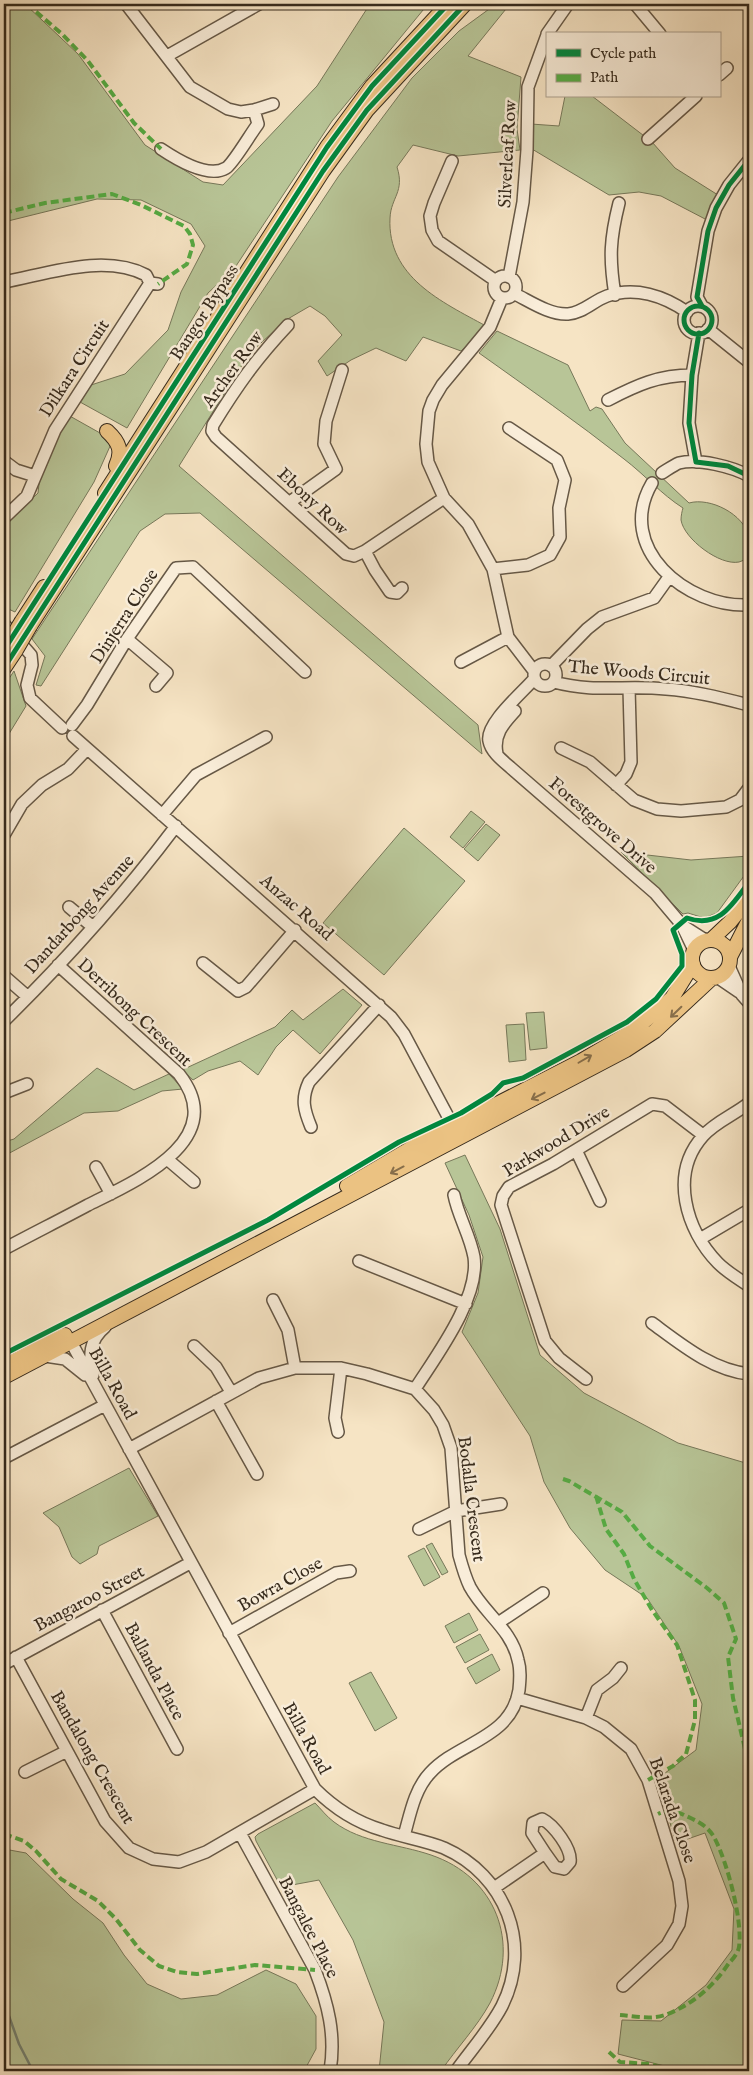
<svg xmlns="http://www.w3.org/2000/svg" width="753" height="2075" font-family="'IM FELL English',serif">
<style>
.green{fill:#b8c597;stroke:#77785a}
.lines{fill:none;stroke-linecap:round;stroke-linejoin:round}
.stream{stroke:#748374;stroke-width:2.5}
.minor-casing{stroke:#665846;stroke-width:14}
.major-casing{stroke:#362a1c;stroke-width:16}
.minor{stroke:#f9edd9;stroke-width:11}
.major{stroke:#ebc282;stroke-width:14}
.major-bridge-casing{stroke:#362a1c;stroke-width:16;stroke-linecap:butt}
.major-bridge{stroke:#ebc282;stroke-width:14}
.quiet{stroke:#55ab43;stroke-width:4;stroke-dasharray:8 4;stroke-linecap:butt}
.cycleway-casing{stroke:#f9edd9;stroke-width:8}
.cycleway{stroke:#00873e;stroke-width:5}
.oneway{stroke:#876e4a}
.labels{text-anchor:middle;stroke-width:5;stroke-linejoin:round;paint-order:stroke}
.street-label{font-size:18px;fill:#362a1c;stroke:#f9edd9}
</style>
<rect width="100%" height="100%" fill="#f6e4c4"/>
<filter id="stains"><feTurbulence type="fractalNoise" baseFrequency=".004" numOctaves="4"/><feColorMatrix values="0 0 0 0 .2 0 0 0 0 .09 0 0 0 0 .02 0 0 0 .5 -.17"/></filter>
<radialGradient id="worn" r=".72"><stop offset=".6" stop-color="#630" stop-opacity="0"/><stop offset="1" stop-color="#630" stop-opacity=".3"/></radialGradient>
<path class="green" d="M 4,4 L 25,4 L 78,54 L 145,145 L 203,182 L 223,185 L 317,86 L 370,4 L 428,4 L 332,121 L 234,269 L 208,293 L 127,428 L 80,402 L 91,385 L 125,374 L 168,330 L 181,292 L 205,246 L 191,224 L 141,200 L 97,199 L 4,222 Z
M 496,4 L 510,4 L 468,56 L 521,77 L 517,129 L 520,150 L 458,156 L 413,145 L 397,167 C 405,192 391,197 390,218 C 387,277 442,302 486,326 L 461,351 L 423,337 L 406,361 L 376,348 L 351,360 L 327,376 L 318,361 L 342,335 L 325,316 L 310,306 L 286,320 L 249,354 L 179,466 L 478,725 L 482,754 L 200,513 L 165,514 L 140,531 L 41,686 L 36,685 L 45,656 L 32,639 L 338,177 L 412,78 L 459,31 Z
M 565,96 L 592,96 L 652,142 L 675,168 L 718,195 L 707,220 L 661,196 L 639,192 L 609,195 L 532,149 L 531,124 L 559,126 Z
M 497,331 L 568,365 L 590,411 L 596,407 L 602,409 L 625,443 L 689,503 C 710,497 744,514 749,537 C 751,543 749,550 749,556 C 747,558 743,561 739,562 C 720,566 684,539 681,520 C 681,516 682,511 683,508 C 661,494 645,475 624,459 C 577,422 528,388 479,353 Z
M 68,415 L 100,433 L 111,444 L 94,482 L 15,612 L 4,607 L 4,526 L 38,493 L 40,475 Z
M 14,671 L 26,706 L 4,742 L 4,686 Z
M 471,811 L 485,822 L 463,848 L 450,837 Z
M 486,824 L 500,835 L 478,861 L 464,849 Z
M 404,828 L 465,881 L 384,975 L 323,923 Z
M 621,852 L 691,860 L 749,856 L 749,869 L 717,913 L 704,918 L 688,913 L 683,914 Z
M 343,989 L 362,1005 L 320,1054 L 293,1030 L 276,1047 L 258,1075 L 240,1061 L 208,1071 L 193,1080 L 182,1070 L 275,1027 L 292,1010 L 303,1020 Z
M 544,1012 L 547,1048 L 530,1050 L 526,1013 Z
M 524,1024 L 526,1060 L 509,1062 L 506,1025 Z
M 97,1068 L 134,1090 L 169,1074 L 183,1089 L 162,1091 L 118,1111 L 84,1113 L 4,1156 L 4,1142 L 14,1139 Z
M 465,1155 L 500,1229 L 540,1355 L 584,1393 L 678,1443 L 749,1464 L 749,2071 L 684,2071 L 618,2054 L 622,2020 L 661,2021 L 706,1985 L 732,1950 L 734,1909 L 705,1833 L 676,1843 L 657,1779 L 696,1750 L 702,1704 L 679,1646 L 647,1598 L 605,1570 L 570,1528 L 544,1482 L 530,1436 L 462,1332 L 478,1293 L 483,1257 L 469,1215 L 445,1163 Z
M 129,1468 L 158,1516 L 99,1546 L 97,1554 L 80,1564 L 72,1557 L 59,1527 L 43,1513 Z
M 432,1543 L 448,1572 L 442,1575 L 426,1546 Z
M 424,1548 L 440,1577 L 424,1586 L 408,1556 Z
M 469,1613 L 478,1630 L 454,1643 L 445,1626 Z
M 480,1634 L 489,1650 L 465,1663 L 456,1647 Z
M 492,1654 L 500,1670 L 476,1684 L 467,1668 Z
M 371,1672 L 397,1718 L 375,1731 L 349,1683 Z
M 315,1803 C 321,1809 327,1817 334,1822 C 362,1843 399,1844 431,1855 C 496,1877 521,1943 490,2003 C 477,2027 456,2049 441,2071 L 379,2071 L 384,2022 L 353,1940 L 319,1880 L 281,1887 L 256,1841 L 255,1837 L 258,1834 Z
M 4,1849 L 26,1853 L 73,1899 L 103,1923 L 124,1955 L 147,1984 L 181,1999 L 217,1995 L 266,1970 L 296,1984 L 316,2016 L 316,2049 L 304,2071 L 4,2071 Z"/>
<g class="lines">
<path class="stream" d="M 4,2002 L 19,2044 L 33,2071"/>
<defs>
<path id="minor" d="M 126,4 L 190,87 L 228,109 L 241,112 L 254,110 L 258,124 C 251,133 233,164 226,168 C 208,179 176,159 161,149
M 635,4 L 660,34
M 547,34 L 568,4
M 167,56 L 259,4
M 719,75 L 727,68
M 254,110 L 273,104
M 648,139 L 696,96
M 452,161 L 434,203 L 430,216 L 432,230 L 438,241 L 496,281
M494 287a11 11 0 1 1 22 0a11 11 0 1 1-22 0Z
M 509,277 L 523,202 L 527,150 L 528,87 L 547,35
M 4,282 C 47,274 104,253 146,275 L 150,283 L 158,284
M 515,294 C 531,302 550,315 568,314 C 583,313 593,301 607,296 C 635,286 664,296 687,312
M 615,295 C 609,258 610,239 619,203
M 502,298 L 490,327 L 442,385 L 433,400 L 429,411 L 426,444 L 428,462 L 444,498 L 468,524 L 493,569 L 508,637 L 534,671
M 702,306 L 697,297 L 708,231 L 716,208 L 729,185 L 749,160
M684 320a14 14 0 1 1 28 0a14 14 0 1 1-28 0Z
M 288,325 C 256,359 237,386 213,425 L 212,431 L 216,437 L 346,554 L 354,556 L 365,551 L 444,498
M 708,329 L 749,362
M 608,400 C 637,385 659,375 692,375
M 4,461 L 16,470 L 35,476
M 696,462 L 689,423 L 692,375 L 699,333
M 662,473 C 667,470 674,465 679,463 C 698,458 733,467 749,476
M 652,483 C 614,548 687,608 749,605
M 290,502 L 336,469 L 324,444 L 326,421 L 342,370
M 4,518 L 27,496 L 55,430 L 150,283
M 365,551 L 375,570 L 390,592 L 397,593 L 402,588
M 493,569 L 528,565 L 550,555 L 560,537 L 559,508 L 565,480 L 557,460 L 509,428
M 4,624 L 31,655 L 32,665 L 27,685 L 30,698 L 62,728
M 127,639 L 167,673 L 156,686
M 461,662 L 508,637
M534 675a11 11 0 1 1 22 0a11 11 0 1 1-22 0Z
M 551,666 L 587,629 L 602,617 L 654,598 L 669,577
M 534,679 C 523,692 485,724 489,741 C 491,752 503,761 511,768 L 655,893 L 682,925 L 694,950
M 554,682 C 595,693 625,685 666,689 C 694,691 721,698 749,705
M 72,725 L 87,705 L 127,639 L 176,568 L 193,567 L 305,672
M 73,736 L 391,1017 L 404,1034 L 453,1126
M 561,748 L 590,762 L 634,800 L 657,809 L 681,811 L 726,807 L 740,800 L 749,788
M 497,754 C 493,735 503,724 515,711
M 616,785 L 626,774 L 631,762 L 629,688
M 162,815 L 196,775 L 266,737
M 4,835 L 22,804 L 42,785 L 68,769 L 87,749
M 69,907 L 93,927
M 683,926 L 705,940
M 203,963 L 238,991 L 246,987 L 295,930
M 729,966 L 742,995 L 749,1003
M 4,976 L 28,997
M 717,977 L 739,992
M 4,1021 C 66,960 124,895 176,826
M 4,1093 L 27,1084
M 749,1103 C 734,1115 715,1122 703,1136 C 669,1174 686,1230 718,1263 C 727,1272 739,1279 749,1286
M 311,1127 C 304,1110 301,1099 309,1082 L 379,1005
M 576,1150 L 600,1201
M 167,1159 L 194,1182
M 96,1167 L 111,1194
M 700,1239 L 749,1210
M 4,1249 C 32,1234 60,1220 88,1205 C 136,1181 231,1140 179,1074 L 58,965
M 359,1261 L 466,1304
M 273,1300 L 288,1330 L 295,1368
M 652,1323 C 682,1345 712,1370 749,1374
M 71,1342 L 315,1789 C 334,1808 355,1822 382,1830 C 402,1837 424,1840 444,1848 C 505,1875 533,1944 502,2006 C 490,2029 471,2050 456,2071
M 194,1346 L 216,1367 L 231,1392
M 45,1356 L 65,1359 L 85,1375
M 93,1375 C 89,1356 89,1340 105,1327
M 586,1379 L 559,1358 L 545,1341 L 501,1205 L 503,1196 L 509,1187 L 553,1164 L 652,1104 L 665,1106 L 703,1135
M 415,1389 C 436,1356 480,1298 474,1257 C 470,1235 458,1216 454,1195
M 216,1401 L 257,1474
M 338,1432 L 335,1418 L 341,1368
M 129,1449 L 259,1378 L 295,1368 L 341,1368 L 367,1374 L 415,1389 L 434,1410 L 443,1425 L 451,1448 L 459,1555 C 462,1566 465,1577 470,1587 C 484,1613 512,1630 518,1660 C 521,1670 520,1680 519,1690 C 511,1739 458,1742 430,1773 C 414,1790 410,1815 404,1836
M 4,1458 L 105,1405
M 419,1529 L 456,1511 L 501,1504
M 102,1610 L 177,1749
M 498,1623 L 543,1593
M 229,1633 L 336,1573 L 350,1571
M 16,1657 L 105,1821 L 129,1848 L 153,1859 L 179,1862 L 206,1852 L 315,1789
M 4,1664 L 190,1563
M 517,1698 L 586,1718 L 604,1727 L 631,1749 L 648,1780 L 679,1881 L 682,1906 L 679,1924 L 667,1945 L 623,1986
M 586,1718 L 597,1690 L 613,1678 L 621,1668
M 25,1772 L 67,1751
M 240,1833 L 315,1970 C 328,2004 336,2035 330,2071
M 494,1888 L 545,1853 L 532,1833 L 533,1823 L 542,1819 C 554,1825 572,1849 570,1862 L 564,1869 L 555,1867 L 545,1853"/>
<path id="major" d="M 107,431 C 119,442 123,451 116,466
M 105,493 L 327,147 L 372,86 L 448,4
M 22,621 L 44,587
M 30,626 L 323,171 L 367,110 L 465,4
M 4,668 L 16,650
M 712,939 L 730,922 L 749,898
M692 959a19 19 0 1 1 38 0a19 19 0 1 1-38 0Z
M 731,955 L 749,920
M 347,1186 L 413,1147 L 581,1061 L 634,1030 L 672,998 L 693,964
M 4,1366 L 65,1335
M 4,1377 L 626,1050 L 655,1031 L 712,978"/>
</defs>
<use href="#minor" class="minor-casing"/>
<use href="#major" class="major-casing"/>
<use href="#minor" class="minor"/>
<use href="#major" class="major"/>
<defs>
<path id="major-bridge" d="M 8,644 L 22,621
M 16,650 L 30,626"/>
</defs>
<use href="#major-bridge" class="major-bridge-casing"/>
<use href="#major-bridge" class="major-bridge"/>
<path class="quiet" d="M 27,4 L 62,34 L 88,61 L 134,123 L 161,149
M 4,213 L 45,203 L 112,194 L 141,205 L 184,226 L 190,234 L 193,245 L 187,264 L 158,284
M 563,1479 L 569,1481 L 622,1512 L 650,1546 L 707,1588 L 724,1603 L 736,1639 L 728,1657 L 733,1698 L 749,1766
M 596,1496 L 606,1529 L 624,1554 L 634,1579 L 652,1610 L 677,1645 L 695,1700 L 695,1720 L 686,1754 L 673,1766 L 648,1780
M 4,1834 L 24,1841 L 36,1851 L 61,1879 L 98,1901 L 116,1919 L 140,1950 L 159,1966 L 177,1972 L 197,1974 L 255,1965 L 315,1970
M 620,2015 C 634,2016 651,2020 665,2015 C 692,2005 713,1987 729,1963 C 733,1959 738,1953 739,1947 C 743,1921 727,1861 714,1837 C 707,1825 695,1820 684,1815 C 676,1811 666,1810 658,1814
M 609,2052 L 620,2062 L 650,2064 L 673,2071"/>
<defs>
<path id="cycleway" d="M 702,306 L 697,297 L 708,231 L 716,208 L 729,185 L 749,160
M684 320a14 14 0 1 1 28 0a14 14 0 1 1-28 0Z
M 699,333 L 692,375 L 689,423 L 696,462 L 728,466 L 749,476
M 4,650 L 327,147 L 372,86 L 448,4
M 4,668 L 323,171 L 367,110 L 465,4
M 4,1354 L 268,1220 L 399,1142 L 461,1113 L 492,1094 L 503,1083 L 523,1078 L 627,1022 L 656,999 L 682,966 L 682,954 L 673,930 L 687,918 C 719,929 732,905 749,882"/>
</defs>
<use href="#cycleway" class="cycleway-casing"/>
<use href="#cycleway" class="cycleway"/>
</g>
<defs><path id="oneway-shaft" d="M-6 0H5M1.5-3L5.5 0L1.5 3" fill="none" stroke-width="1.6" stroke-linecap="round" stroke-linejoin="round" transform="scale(1.25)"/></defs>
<g class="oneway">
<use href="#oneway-shaft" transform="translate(676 1012) rotate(136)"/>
<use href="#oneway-shaft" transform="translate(585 1059) rotate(-30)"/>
<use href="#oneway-shaft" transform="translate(538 1096) rotate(153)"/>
<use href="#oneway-shaft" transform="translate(397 1170) rotate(152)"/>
</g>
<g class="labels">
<g class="street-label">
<text transform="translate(507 154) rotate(-87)" y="6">Silverleaf Row</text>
<text transform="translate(204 312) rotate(-57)" y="6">Bangor Bypass</text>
<text transform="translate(74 368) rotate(-57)" y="6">Dilkara Circuit</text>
<text transform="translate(232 369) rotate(-54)" y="6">Archer Row</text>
<text transform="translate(313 501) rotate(43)" y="6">Ebony Row</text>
<text transform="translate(124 616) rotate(-57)" y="6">Dinjerra Close</text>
<text transform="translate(639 672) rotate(5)" y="6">The Woods Circuit</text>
<text transform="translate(603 825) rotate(41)" y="6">Forestgrove Drive</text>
<text transform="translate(297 907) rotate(41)" y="6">Anzac Road</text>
<text transform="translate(79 914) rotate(-48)" y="6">Dandarbong Avenue</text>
<text transform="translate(135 1012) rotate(43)" y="6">Derribong Crescent</text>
<text transform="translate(556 1141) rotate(-31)" y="6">Parkwood Drive</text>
<text transform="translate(113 1383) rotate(61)" y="6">Billa Road</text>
<text transform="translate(472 1499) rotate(83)" y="6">Bodalla Crescent</text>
<text transform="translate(280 1584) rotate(-29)" y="6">Bowra Close</text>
<text transform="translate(89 1598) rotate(-28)" y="6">Bangaroo Street</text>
<text transform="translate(155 1671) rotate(62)" y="6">Ballanda Place</text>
<text transform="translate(307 1738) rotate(61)" y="6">Billa Road</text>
<text transform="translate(93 1757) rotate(60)" y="6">Bandalong Crescent</text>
<text transform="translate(673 1810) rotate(71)" y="6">Belarada Close</text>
<text transform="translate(309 1927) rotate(63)" y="6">Bangalee Place</text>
</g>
</g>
<rect width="753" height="2075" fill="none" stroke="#f6e4c4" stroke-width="20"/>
<rect x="5" y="5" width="743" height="2065" fill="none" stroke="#362a1c" stroke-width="2.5"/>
<rect x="10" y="10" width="733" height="2055" fill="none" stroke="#362a1c"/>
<rect x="546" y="32" width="175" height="65" fill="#f9edd9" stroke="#ab9f8d"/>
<rect x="556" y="49" width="25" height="8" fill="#00873e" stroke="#ab9f8d"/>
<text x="590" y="58" font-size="15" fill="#362a1c">Cycle path</text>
<rect x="556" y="74" width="25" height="8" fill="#55ab43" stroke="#ab9f8d"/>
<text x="590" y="82" font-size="15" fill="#362a1c">Path</text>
<rect width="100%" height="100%" filter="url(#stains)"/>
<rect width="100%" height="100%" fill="url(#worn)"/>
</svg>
